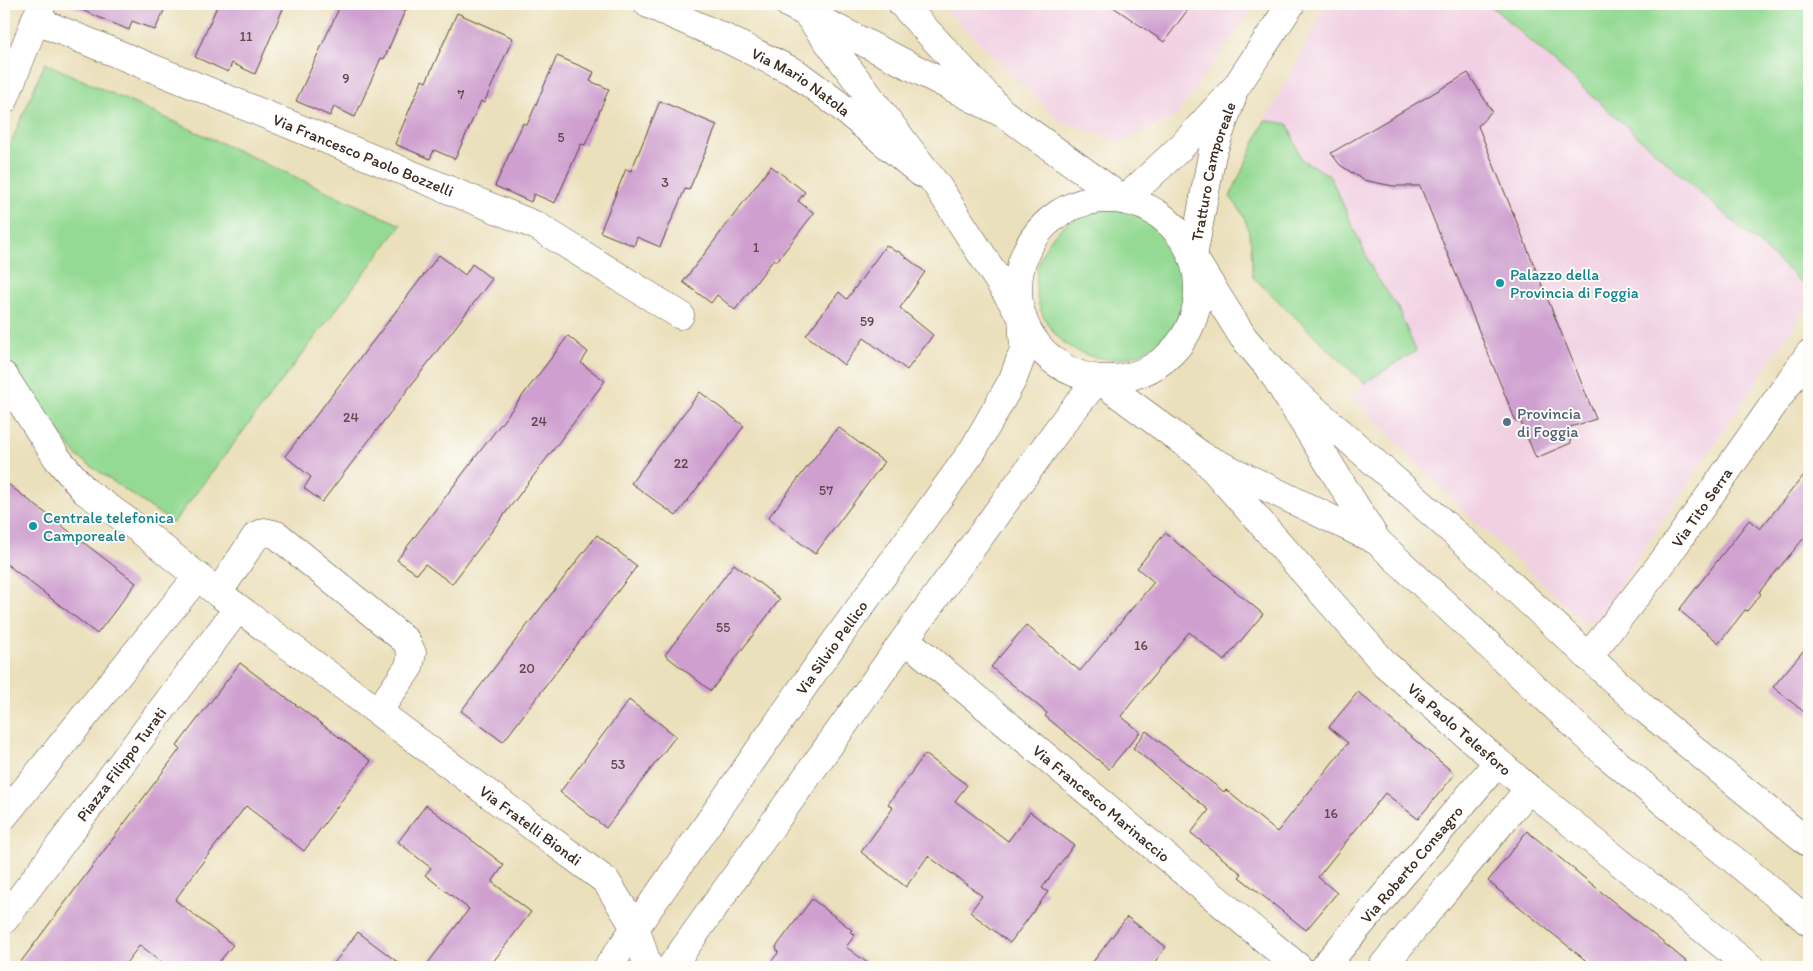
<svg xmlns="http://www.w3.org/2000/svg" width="1813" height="971" font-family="Itim,sans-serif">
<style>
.built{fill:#f1d0e3}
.green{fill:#95da94;stroke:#688259}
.building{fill:#ce9fcf}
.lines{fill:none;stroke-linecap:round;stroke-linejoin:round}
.street-casing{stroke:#554536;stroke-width:29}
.secondary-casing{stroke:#554536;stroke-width:29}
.street{stroke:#fff;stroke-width:28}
.secondary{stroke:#fff;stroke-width:28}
.culture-dot{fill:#0f9aa8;stroke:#fdfcf7;stroke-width:2}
.service-dot{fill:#5c6f8a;stroke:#fdfcf7;stroke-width:2}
.labels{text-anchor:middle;stroke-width:4;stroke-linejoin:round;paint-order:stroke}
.number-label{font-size:14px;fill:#60474a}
.street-label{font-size:16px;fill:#3b2a1e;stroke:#fdfcf7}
.culture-label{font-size:16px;fill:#0d838f;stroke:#fdfcf7;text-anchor:start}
.service-label{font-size:16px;fill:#4e5e75;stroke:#fdfcf7;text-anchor:start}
</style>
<rect width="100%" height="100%" fill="#fdfcf7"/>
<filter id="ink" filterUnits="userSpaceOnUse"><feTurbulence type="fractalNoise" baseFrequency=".02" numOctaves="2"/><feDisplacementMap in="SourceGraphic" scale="10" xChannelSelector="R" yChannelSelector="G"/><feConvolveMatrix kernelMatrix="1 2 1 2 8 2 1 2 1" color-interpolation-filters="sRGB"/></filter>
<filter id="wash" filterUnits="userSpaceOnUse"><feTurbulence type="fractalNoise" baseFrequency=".0096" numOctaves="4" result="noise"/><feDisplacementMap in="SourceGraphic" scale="20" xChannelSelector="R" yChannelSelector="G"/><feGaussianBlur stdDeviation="1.12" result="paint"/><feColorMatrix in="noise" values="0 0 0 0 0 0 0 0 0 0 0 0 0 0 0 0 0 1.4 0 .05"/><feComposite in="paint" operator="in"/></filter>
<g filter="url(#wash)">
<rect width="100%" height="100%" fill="#ebe0bc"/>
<path class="built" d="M 940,4 L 1255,4 L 1176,116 L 1121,142 L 1059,120 Z
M 1327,4 L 1489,4 L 1809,289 L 1809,303 L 1596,621 L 1582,620 L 1462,509 L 1352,397 L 1364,383 L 1416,351 L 1397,306 L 1374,273 L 1330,176 L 1301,159 L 1288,125 L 1265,120 Z"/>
<path class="green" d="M 1489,4 L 1809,4 L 1809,289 Z
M 45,63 L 401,225 L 173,523 L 78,457 L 4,358 L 4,159 Z
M 1265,120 L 1288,124 L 1301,159 L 1330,176 L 1374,273 L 1397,306 L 1416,351 L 1364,383 L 1252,276 C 1252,245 1252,221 1230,197 Z
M1036 284a75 75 0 1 1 150 0a75 75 0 1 1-150 0Z"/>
<g id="blocks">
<path class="building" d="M 67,4 L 167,4 L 155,30 L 132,21 L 129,30 Z
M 218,4 L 285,4 L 255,74 L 232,63 L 228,72 L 195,57 Z
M 341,4 L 408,4 L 384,59 L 381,58 L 355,117 L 334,107 L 330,116 L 296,101 Z
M 1109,4 L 1192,4 L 1164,42 Z
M 457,13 L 513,38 L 484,103 L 481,101 L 455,159 L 434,150 L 430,159 L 395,144 L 422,80 L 426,82 Z
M 557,56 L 594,72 L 590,81 L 609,89 L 585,145 L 581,144 L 555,203 L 534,194 L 531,202 L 495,186 L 523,123 L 527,125 Z
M 1468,73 L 1492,111 L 1478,126 L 1596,419 L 1567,428 L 1571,443 L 1536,458 L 1520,420 L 1516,422 L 1420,186 L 1393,186 L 1363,180 L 1340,165 L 1331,153 Z
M 660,101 L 717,125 L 689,190 L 685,189 L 660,247 L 637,237 L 634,246 L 600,232 L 626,169 L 631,171 Z
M 771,166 L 805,192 L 798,201 L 814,213 L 777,261 L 774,259 L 735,310 L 717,295 L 711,303 L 683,282 Z
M 886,245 L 896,252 L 898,251 L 925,272 L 900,308 L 933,335 L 907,370 L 864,338 L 844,365 L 806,335 L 839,292 L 847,299 Z
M 439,255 L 465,275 L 472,264 L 492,279 L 322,502 L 304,488 L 311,477 L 285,456 Z
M 568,336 L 588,352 L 581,363 L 605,381 L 452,584 L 425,564 L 417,574 L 397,560 Z
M 700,392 L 744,426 L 676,516 L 631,483 Z
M 838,427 L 884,462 L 815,554 L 768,518 Z
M 1809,469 L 1809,532 L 1759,592 L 1761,594 L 1747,611 L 1745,610 L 1719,643 L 1679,610 L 1749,520 L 1760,529 Z
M 4,481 L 136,583 L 97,634 L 4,562 Z
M 1165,533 L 1263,614 L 1224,661 L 1189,632 L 1121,716 L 1140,732 L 1109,769 L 1045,716 L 1047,713 L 991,667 L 1026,625 L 1080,671 L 1154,582 L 1137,568 Z
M 597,535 L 637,566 L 503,742 L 461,711 Z
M 734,564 L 780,599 L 711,691 L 665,655 Z
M 1809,644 L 1809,716 L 1773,687 Z
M 240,663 L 371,761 L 304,851 L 246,806 L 205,859 L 175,900 L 233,945 L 215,967 L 168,967 L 140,945 L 123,967 L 17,967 L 180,749 L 177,746 Z
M 1358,692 L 1455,774 L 1418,819 L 1385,793 L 1318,877 L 1337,893 L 1306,930 L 1239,877 L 1242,874 L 1191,833 L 1209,810 L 1133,748 L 1146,731 L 1224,792 L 1226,790 L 1277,832 L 1348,743 L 1329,727 Z
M 629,700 L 676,736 L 606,828 L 560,792 Z
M 925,754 L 967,785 L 955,801 L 1008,841 L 1030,812 L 1074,845 L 1042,888 L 1048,892 L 1010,943 L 970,912 L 982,896 L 928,856 L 906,887 L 861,852 L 893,808 L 888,804 Z
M 426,805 L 504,865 L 492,882 L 531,912 L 489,967 L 425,967 L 469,909 L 425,875 L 431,868 L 398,842 Z
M 1527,831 L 1693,967 L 1594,967 L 1497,889 L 1488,881 Z
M 812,899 L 852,930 L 850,932 L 855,935 L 846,947 L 873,967 L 767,967 L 778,953 L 776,947 Z
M 1127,917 L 1166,947 L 1151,967 L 1089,967 Z
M 358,932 L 404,967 L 331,967 Z"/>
</g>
</g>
<g filter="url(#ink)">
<use href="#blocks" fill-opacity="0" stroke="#554536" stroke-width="1"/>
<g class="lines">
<defs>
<g id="street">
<path id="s1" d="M 648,4 L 723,37 L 796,73 L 839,105 L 921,173"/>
<path d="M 902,4 L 1001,111"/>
<path id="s2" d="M 35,20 L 537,226 L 680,315"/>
<path d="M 4,100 L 42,4"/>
<path id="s3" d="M 4,376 L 57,458 L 85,491 L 140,530 L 218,593 L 606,881 L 636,929 L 648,967"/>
<path d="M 1279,378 L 1476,552 L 1646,710 L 1809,843"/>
<path id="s4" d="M 1202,456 L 1385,664 L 1529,789 L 1750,967"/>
<path d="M 218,593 L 256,536 L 265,532 L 277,535 L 406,641 L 412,653 L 409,667 L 379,710"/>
<path id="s5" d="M 905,639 L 1298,967"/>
<path id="s6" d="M 1588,657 L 1665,559 L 1809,354"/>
<path d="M 4,816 L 198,576"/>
<path id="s7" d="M 4,920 L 238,608"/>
<path id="s8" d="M 608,967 L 817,667 L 973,450 L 1013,379 L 1024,350 L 1022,316"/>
<path d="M 671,967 L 905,639 L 1064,421 L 1098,379"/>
<path id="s9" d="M 1324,967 L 1498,762"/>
<path d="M 1382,967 L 1529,789"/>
</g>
<g id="secondary">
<path d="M 789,4 L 1006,115 L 1124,200"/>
<path d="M 810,18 L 938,187 L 1018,311"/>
<circle cx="1108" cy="289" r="90"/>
<path d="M 1124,200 L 1182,146 L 1236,87 L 1291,4"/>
<path d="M 1193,257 L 1243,337 L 1271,370 L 1377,541 L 1608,756 L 1809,922"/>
<path id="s10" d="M 1193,257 L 1212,154 L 1232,98"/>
<path d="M 1098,379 L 1202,456 L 1377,541"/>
</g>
</defs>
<use href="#street" class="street-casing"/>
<use href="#secondary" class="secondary-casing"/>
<use href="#street" class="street"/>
<use href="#secondary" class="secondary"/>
</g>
</g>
<g class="culture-dot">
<circle cx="1500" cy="283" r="5"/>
<circle cx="33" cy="526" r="5"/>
</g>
<circle class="service-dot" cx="1507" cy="422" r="5"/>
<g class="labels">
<g class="number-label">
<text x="246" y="41">11</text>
<text x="346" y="83">9</text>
<text x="461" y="99">7</text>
<text x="561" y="142">5</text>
<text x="665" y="187">3</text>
<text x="756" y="252">1</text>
<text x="867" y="326">59</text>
<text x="351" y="422">24</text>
<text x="539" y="426">24</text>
<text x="681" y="468">22</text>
<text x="826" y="495">57</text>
<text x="723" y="632">55</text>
<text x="1141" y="650">16</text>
<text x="527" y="673">20</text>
<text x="618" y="769">53</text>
<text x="1331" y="818">16</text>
</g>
<g class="street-label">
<text dy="6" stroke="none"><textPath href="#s1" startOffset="172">Via Mario Natola</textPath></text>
<text dy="6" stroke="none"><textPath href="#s2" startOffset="355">Via Francesco Paolo Bozzelli</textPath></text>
<text dy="6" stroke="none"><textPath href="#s10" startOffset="88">Tratturo Camporeale</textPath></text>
<text dy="6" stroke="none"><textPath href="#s6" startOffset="188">Via Tito Serra</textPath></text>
<text dy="6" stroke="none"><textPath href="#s8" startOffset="390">Via Silvio Pellico</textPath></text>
<text dy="6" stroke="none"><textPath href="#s4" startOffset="376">Via Paolo Telesforo</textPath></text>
<text dy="6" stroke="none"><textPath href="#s7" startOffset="195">Piazza Filippo Turati</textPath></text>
<text dy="6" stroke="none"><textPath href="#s5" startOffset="256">Via Francesco Marinaccio</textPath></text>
<text dy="6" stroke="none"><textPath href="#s3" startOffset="698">Via Fratelli Biondi</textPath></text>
<text dy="6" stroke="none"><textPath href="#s9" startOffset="135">Via Roberto Consagro</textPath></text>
</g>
<g class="culture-label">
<text x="1510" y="280">Palazzo della<tspan x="1510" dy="18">Provincia di Foggia</tspan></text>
<text x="43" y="523">Centrale telefonica<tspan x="43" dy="18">Camporeale</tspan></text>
</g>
<g class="service-label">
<text x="1517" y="419">Provincia<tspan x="1517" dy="18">di Foggia</tspan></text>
</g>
</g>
<rect width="1813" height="971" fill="none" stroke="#fdfcf7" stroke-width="20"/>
</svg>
